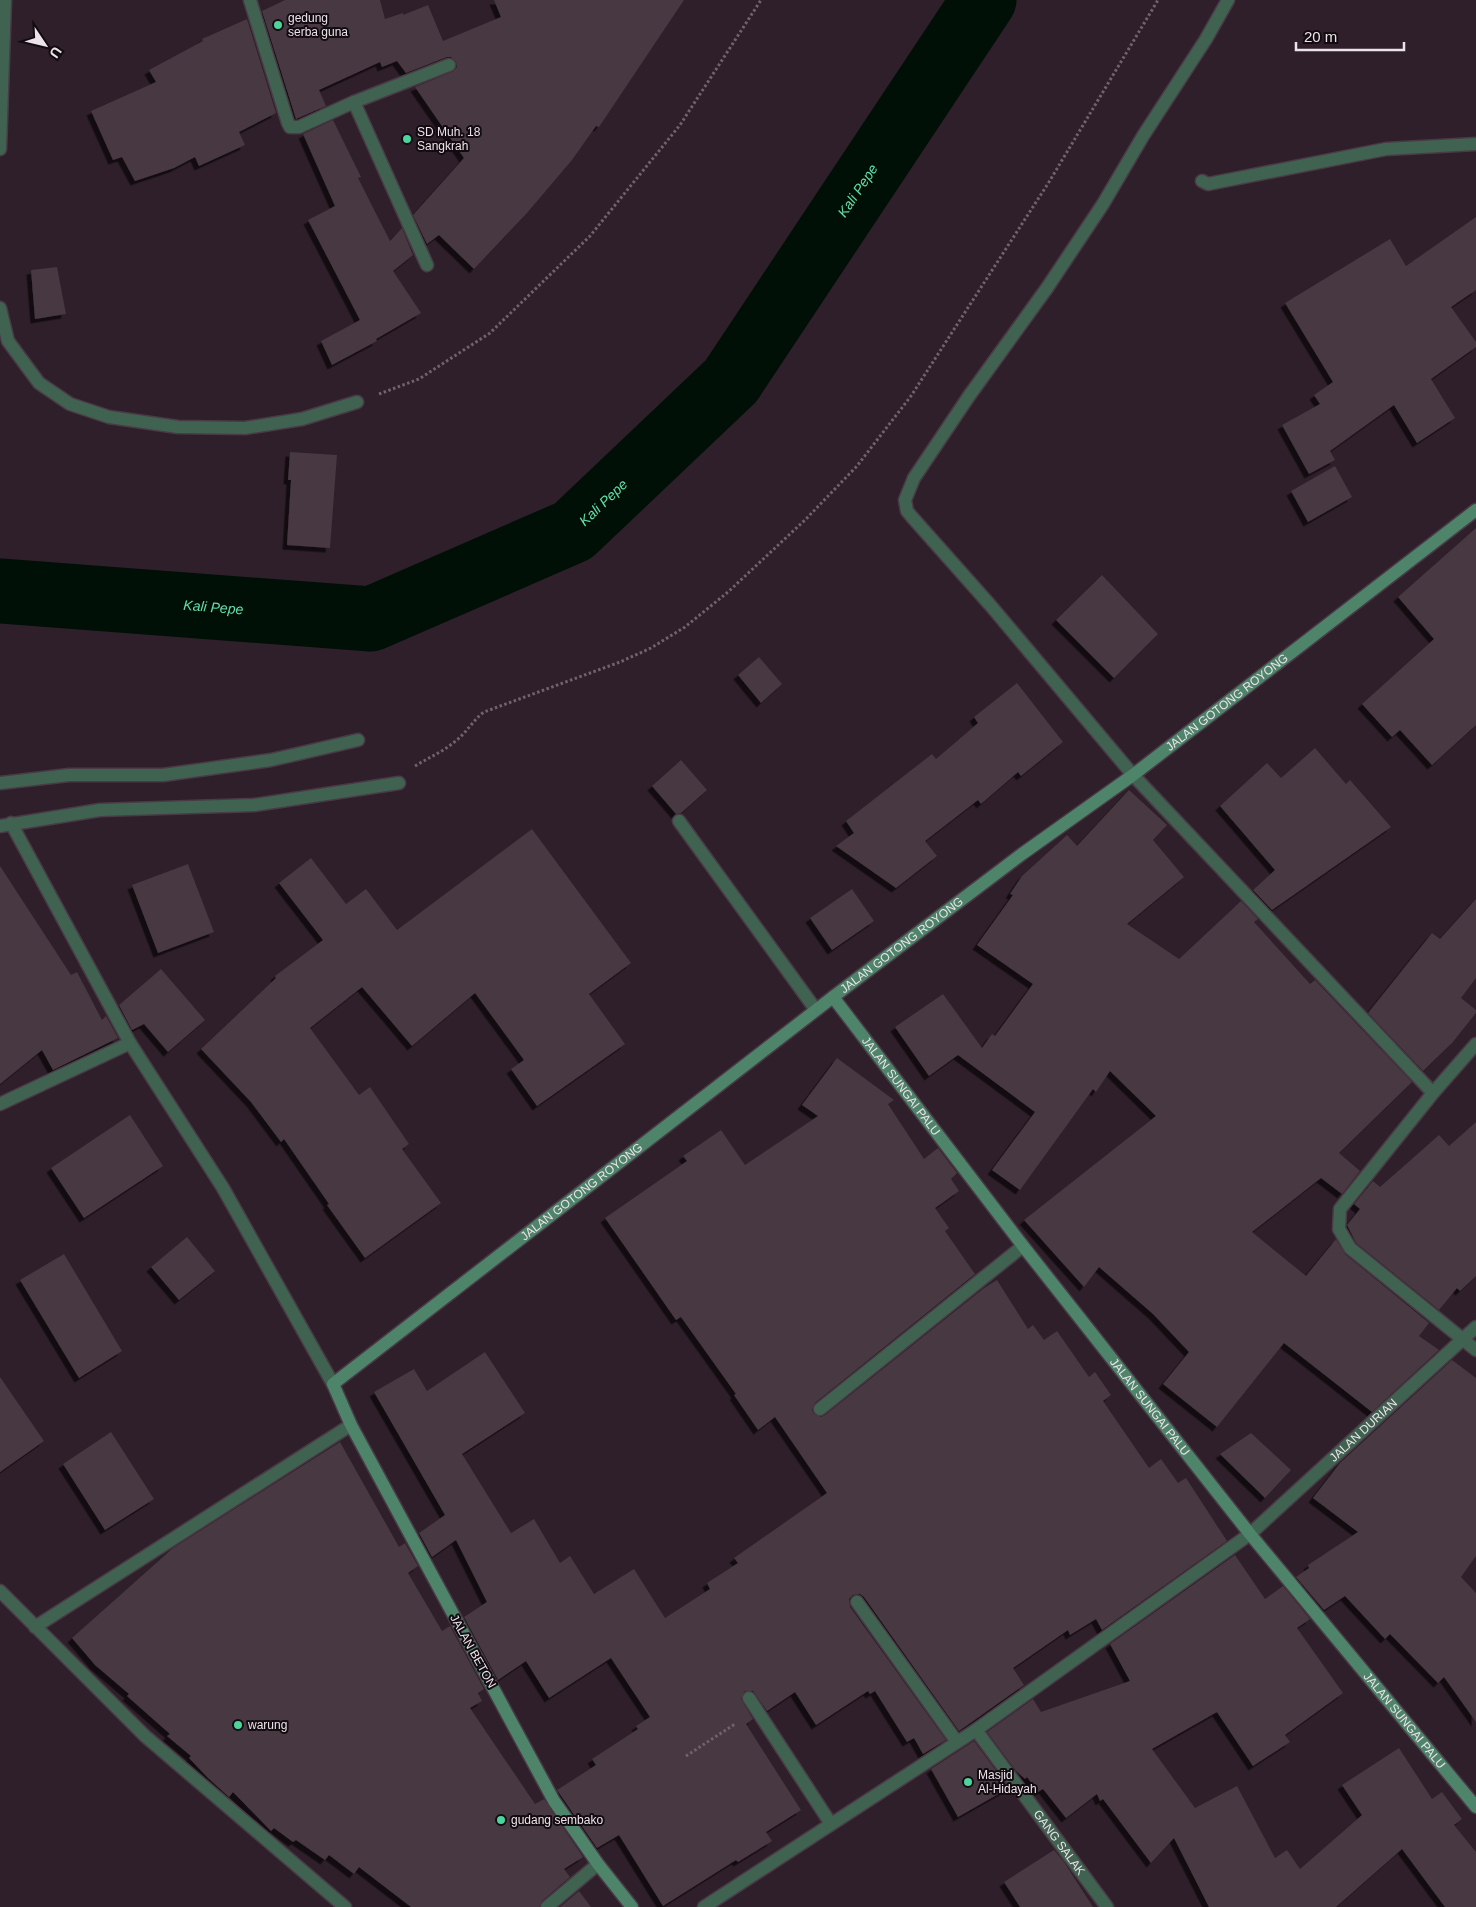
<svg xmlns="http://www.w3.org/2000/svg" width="1476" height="1907" font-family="Arial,sans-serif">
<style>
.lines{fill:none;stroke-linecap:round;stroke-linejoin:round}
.river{stroke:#001006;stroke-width:65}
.building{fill:#473742;filter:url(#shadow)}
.lane-casing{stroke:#493a45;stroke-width:15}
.street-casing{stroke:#493a45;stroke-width:15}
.secondary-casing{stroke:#493a45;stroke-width:15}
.path{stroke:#71636d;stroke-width:3;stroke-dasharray:2.5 2.5;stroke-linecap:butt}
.lane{stroke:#406251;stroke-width:12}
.street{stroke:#406251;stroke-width:12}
.secondary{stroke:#4d846a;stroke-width:12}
.poi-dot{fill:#4bd49b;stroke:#120b10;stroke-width:2}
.labels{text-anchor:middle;stroke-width:4;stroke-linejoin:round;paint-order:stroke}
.poi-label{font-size:12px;fill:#ece2e9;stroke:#120b10;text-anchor:start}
.street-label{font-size:12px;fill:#ece2e9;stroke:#120b10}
.water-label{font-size:14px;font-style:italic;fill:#62dea8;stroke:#120b10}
</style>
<defs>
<filter id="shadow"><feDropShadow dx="-4.5" dy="4.5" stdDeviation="0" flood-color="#0009"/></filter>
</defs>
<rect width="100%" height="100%" fill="#2e1f2a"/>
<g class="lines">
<path class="river" id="s1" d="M 0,591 L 371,619 L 573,531 L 731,381 L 984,0"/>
</g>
<path class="building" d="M 285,0 L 380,0 L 385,19 L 403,13 L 403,15 L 428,5 L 443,41 L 501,17 L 494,0 L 684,0 L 599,127 L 596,126 L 572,160 L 527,213 L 474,269 L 439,235 L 427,244 L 413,215 L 464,158 L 415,87 L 452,72 L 457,67 L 456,62 L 451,57 L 447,57 L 406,73 L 397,61 L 382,67 L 380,62 L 319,90 L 326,106 L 296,119 L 262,11 Z
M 247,19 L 276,113 L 239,132 L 245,145 L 199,166 L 195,157 L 174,168 L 135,181 L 122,157 L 113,160 L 91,111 L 156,82 L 149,70 L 203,41 L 202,39 Z
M 333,120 L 361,177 L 358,178 L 390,241 L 402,228 L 413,255 L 393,271 L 421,313 L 376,339 L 377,341 L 332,365 L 321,341 L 360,320 L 308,220 L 335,206 L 303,134 Z
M 1476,217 L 1476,290 L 1451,307 L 1476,342 L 1476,347 L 1431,379 L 1455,418 L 1417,443 L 1394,405 L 1330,451 L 1335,460 L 1309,474 L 1282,425 L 1320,404 L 1314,395 L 1333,382 L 1285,303 L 1390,239 L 1406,266 Z
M 57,267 L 66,314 L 35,319 L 31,270 Z
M 290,452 L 337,455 L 330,548 L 287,545 L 291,480 L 288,480 Z
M 1335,466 L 1352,497 L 1308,522 L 1291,491 Z
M 1476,528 L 1476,725 L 1432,765 L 1400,730 L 1392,737 L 1362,704 L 1434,639 L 1398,597 Z
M 1102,575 L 1158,634 L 1114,678 L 1056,620 Z
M 759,657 L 782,684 L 761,703 L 738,675 Z
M 1017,683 L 1063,742 L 1021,776 L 1018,772 L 981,804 L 978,800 L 925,841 L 937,856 L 896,888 L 836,846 L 854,833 L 846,821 L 932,754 L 936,759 L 978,723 L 974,717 Z
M 1315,748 L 1346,784 L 1350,780 L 1391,827 L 1272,910 L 1253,890 L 1275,870 L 1220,806 L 1267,763 L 1281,778 Z
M 681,760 L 707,790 L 681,813 L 676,814 L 652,786 Z
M 1129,790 L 1167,825 L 1153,840 L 1184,877 L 1127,924 L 1179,959 L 1241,901 L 1258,919 L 1254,922 L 1310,984 L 1315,980 L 1412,1082 L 1339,1153 L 1360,1171 L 1342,1194 L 1321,1178 L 1252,1232 L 1306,1276 L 1336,1239 L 1345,1254 L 1429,1323 L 1419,1336 L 1439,1350 L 1372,1412 L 1284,1343 L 1217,1427 L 1163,1384 L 1189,1352 L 1153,1314 L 1099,1267 L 1084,1287 L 1024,1220 L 1156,1116 L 1110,1071 L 1096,1092 L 1093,1089 L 1020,1190 L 992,1170 L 1035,1112 L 958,1055 L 929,1076 L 895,1027 L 943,994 L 982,1048 L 992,1034 L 995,1036 L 1033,984 L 977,945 L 1013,895 L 1010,894 L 1022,876 L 1067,835 L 1077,846 Z
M 532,829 L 631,963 L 589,994 L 625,1044 L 537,1106 L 511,1069 L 524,1060 L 475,993 L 412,1046 L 362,987 L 310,1028 L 359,1095 L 370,1087 L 409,1144 L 402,1149 L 441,1203 L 365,1258 L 327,1205 L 329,1204 L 284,1139 L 281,1142 L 251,1102 L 201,1049 L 276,978 L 275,976 L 323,940 L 279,883 L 311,858 L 346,904 L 366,889 L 397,930 Z
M 188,864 L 214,932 L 158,953 L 132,885 Z
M 0,866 L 71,975 L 77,972 L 102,1020 L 106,1016 L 118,1038 L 53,1070 L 42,1050 L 0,1084 Z
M 852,889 L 874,921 L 832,950 L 810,918 Z
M 1476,899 L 1476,978 L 1461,998 L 1476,1010 L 1476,1013 L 1452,1043 L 1423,1071 L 1368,1013 L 1432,933 L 1440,939 Z
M 161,969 L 205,1020 L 168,1052 L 144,1024 L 132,1030 L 119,1005 Z
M 837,1058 L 894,1100 L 888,1104 L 924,1159 L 938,1148 L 957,1173 L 951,1179 L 959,1191 L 935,1208 L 949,1228 L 945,1231 L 975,1274 L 815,1403 L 812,1410 L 814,1414 L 821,1417 L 825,1415 L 984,1288 L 997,1280 L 1028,1329 L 1033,1325 L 1044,1340 L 1057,1331 L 1089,1377 L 1095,1372 L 1111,1395 L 1103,1401 L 1149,1468 L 1161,1459 L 1178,1483 L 1186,1478 L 1227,1541 L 1102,1630 L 1096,1619 L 1070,1635 L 1068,1630 L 1013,1668 L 1024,1685 L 959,1731 L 864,1597 L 860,1594 L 853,1595 L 849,1599 L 850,1607 L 946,1740 L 923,1754 L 914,1738 L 907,1742 L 875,1691 L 870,1694 L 868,1691 L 816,1725 L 795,1692 L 767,1711 L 753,1691 L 745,1691 L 741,1699 L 753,1719 L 746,1724 L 801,1810 L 766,1832 L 772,1841 L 738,1862 L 736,1860 L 663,1906 L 619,1835 L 597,1848 L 557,1790 L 596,1765 L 592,1759 L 638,1729 L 636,1726 L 650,1717 L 611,1658 L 549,1698 L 526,1661 L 498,1680 L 464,1617 L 487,1602 L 456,1540 L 432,1557 L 419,1533 L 445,1515 L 374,1392 L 414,1369 L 427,1391 L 485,1352 L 525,1413 L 462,1454 L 511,1533 L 534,1519 L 560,1563 L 570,1556 L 594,1594 L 634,1569 L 665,1618 L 710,1589 L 707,1583 L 738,1563 L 734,1558 L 827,1493 L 775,1417 L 758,1430 L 734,1395 L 736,1394 L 681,1317 L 676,1320 L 605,1218 L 687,1161 L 683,1156 L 721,1130 L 745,1165 L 818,1116 L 802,1105 Z
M 130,1115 L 163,1166 L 84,1218 L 51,1168 Z
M 1476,1122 L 1476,1276 L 1460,1291 L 1457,1288 L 1439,1310 L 1356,1243 L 1347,1225 L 1360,1209 L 1354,1204 L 1373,1181 L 1380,1187 L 1439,1135 L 1449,1146 Z
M 187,1237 L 215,1271 L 179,1300 L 151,1267 Z
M 64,1254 L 122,1351 L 79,1378 L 20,1280 Z
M 1452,1360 L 1476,1378 L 1476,1556 L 1461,1577 L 1476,1593 L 1476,1722 L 1444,1677 L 1438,1683 L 1390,1634 L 1385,1639 L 1345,1596 L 1324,1610 L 1296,1577 L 1309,1568 L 1308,1565 L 1358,1532 L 1313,1498 L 1340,1463 Z
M 0,1377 L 44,1441 L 0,1472 Z
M 111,1432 L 154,1499 L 105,1530 L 63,1464 Z
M 1251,1433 L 1291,1470 L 1265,1498 L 1220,1454 Z
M 340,1442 L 399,1547 L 405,1543 L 418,1566 L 408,1573 L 442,1631 L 450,1626 L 484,1689 L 478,1693 L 482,1701 L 470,1708 L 535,1804 L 544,1799 L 583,1857 L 564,1869 L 570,1877 L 542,1901 L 539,1907 L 411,1907 L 359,1867 L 354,1874 L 329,1855 L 325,1860 L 296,1840 L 293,1842 L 274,1828 L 271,1831 L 233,1792 L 229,1797 L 208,1778 L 189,1758 L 191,1756 L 167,1736 L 170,1734 L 127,1696 L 129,1694 L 95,1665 L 72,1638 L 173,1548 Z
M 1235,1555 L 1265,1599 L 1283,1586 L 1310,1619 L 1297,1628 L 1343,1693 L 1285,1735 L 1290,1742 L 1253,1766 L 1217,1712 L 1152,1749 L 1195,1808 L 1237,1786 L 1275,1858 L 1287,1850 L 1300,1869 L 1362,1815 L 1342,1785 L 1399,1748 L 1432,1799 L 1442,1792 L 1462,1819 L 1454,1825 L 1476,1852 L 1476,1907 L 1445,1907 L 1402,1849 L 1336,1907 L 1209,1907 L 1174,1838 L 1151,1863 L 1103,1799 L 1100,1801 L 1097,1794 L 1066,1818 L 1043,1789 L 1038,1792 L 1027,1777 L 1025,1779 L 1016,1771 L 987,1732 L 1033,1699 L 1041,1712 L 1130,1681 L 1110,1644 Z
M 974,1741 L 1009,1788 L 958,1817 L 931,1769 Z
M 1054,1850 L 1064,1862 L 1093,1907 L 1020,1907 L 1004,1882 Z
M 579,1891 L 591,1907 L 560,1907 Z"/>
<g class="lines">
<defs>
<path id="lane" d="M 0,783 L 69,775 L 163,775 L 271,760 L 358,740"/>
<g id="street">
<path d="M 250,0 L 288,123 L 290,127 L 299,127 L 354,102 L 449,65"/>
<path d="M 1228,0 L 1206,39 L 1143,136 L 1103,204 L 1047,288 L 969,396 L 914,478 L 905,500 L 907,511 L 912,517 L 991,606 L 1133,775 L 1433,1093"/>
<path d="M 354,102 L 427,265"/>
<path d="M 0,149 L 5,0"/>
<path d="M 1202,181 L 1208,184 L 1386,149 L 1476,144"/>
<path d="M 0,308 L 8,341 L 39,383 L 70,404 L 109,417 L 178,427 L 245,428 L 302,419 L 357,402"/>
<path d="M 679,821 L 816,1010"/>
<path d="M 11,823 L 130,1043 L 223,1188 L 333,1384"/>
<path d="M 0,826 L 100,810 L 254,805 L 399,783"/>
<path d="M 1476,1044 L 1433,1093 L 1340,1209 L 1339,1229 L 1350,1248 L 1476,1350"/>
<path d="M 0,1104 L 130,1043"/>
<path d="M 820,1409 L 1023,1246"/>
<path d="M 0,1591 L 145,1736 L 345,1907"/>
<path d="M 857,1602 L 957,1742"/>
<path d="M 35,1627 L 351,1425"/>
<path d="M 749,1698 L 831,1824"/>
<path id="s2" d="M 976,1730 L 1107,1907"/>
<path d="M 547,1907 L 598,1864"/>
<path id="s3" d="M 704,1907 L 976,1730 L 1250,1534 L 1476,1327"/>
</g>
<g id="secondary">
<path id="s4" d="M 833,997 L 1023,1246 L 1250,1534 L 1476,1807"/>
<path id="s5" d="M 632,1907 L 598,1864 L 554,1801 L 351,1425 L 333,1384 L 833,997 L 1022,854 L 1133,775 L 1476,510"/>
</g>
</defs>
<use href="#lane" class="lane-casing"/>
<use href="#street" class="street-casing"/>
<use href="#secondary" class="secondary-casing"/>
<path class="path" d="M 379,394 L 419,379 L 490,333 L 590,236 L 680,125 L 761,0
M 415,766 C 428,758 442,752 453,743 C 466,734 472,721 484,712 L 620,662 L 651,648 L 685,627 L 728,592 L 806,519 L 857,466 L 911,396 L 1049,182 L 1158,0
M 686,1756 L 735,1724"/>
<use href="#lane" class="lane"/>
<use href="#street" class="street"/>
<use href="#secondary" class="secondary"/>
</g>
<g class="poi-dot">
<circle cx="278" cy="25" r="5"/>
<circle cx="407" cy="139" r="5"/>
<circle cx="238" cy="1725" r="5"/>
<circle cx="968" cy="1782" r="5"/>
<circle cx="501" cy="1820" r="5"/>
</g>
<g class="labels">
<g class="poi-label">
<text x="288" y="22">gedung<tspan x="288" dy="14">serba guna</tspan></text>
<text x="417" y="136">SD Muh. 18<tspan x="417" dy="14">Sangkrah</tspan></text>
<text x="248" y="1729">warung</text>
<text x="978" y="1779">Masjid<tspan x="978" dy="14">Al-Hidayah</tspan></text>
<text x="511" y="1824">gudang sembako</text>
</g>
<g class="street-label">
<text dy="4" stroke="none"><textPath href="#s5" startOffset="1728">JALAN GOTONG ROYONG</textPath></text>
<text dy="4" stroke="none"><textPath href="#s5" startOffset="1322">JALAN GOTONG ROYONG</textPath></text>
<text dy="4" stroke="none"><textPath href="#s4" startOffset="112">JALAN SUNGAI PALU</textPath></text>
<text dy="4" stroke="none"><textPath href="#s5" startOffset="918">JALAN GOTONG ROYONG</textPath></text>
<text dy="4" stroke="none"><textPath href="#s4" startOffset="518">JALAN SUNGAI PALU</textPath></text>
<text dy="4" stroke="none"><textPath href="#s3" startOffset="815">JALAN DURIAN</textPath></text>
<text transform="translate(473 1651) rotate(61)" y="4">JALAN BETON</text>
<text dy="4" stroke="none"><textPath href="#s4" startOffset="922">JALAN SUNGAI PALU</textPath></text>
<text dy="4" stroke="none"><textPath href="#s2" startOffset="140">GANG SALAK</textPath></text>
</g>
<g class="water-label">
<text dy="5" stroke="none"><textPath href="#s1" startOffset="1039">Kali Pepe</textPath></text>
<text dy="5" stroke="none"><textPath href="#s1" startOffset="634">Kali Pepe</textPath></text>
<text dy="5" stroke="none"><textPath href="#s1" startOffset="214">Kali Pepe</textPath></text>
</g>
</g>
<g transform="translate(45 45) rotate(125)" stroke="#120b10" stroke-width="4" paint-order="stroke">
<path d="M0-4L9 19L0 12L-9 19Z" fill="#ece2e9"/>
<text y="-8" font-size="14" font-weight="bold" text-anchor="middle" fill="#ece2e9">U</text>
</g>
<path d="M1296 42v8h108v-8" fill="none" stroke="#ece2e9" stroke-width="2.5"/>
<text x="1304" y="42" font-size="15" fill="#ece2e9" stroke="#120b10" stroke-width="4" paint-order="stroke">20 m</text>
</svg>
